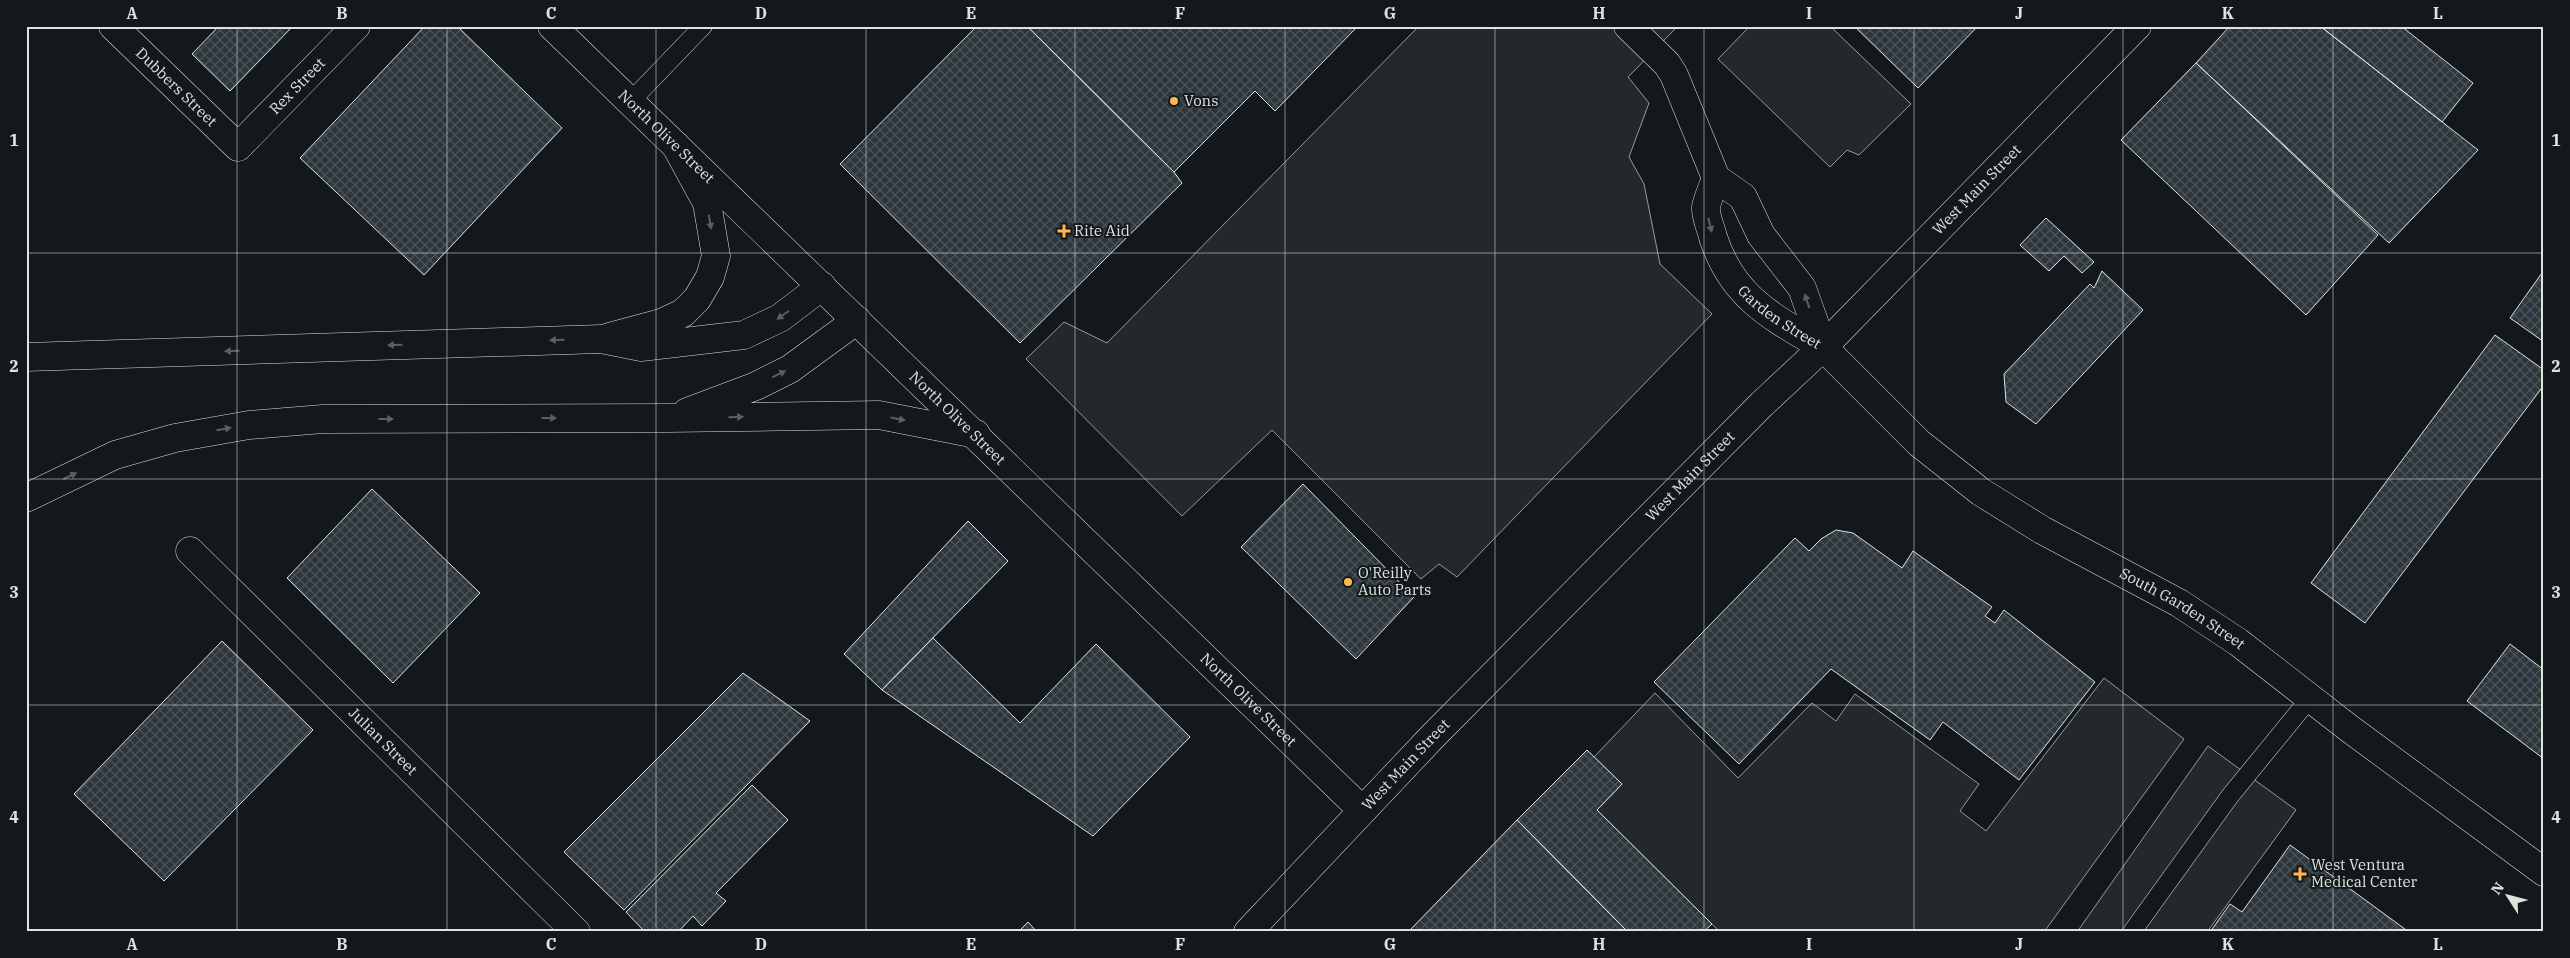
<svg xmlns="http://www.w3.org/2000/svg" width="2570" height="958" font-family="'IBM Plex Serif',serif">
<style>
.parking{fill:#24282b;stroke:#939e99}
.building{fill:url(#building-cross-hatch);stroke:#d8e6dc}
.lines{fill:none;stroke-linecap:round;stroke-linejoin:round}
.lane-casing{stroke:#d8e6dc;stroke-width:19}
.street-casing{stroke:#d8e6dc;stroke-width:29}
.secondary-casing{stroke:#d8e6dc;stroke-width:29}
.primary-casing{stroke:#d8e6dc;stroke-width:29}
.highway-casing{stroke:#d8e6dc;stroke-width:29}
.lane{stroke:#14181c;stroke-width:18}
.street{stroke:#14181c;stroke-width:28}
.secondary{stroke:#14181c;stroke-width:28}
.primary{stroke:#14181c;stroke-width:28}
.highway{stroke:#14181c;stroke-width:28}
.oneway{fill:#59605f}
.grid{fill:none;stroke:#d8e6dc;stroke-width:1;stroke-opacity:0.55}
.poi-dot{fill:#ffb74d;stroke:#14181c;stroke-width:2}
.labels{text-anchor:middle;stroke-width:4;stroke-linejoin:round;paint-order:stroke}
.street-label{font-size:15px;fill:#d8e6dc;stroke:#14181c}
.poi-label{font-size:15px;fill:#d8e6dc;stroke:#14181c;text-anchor:start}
.neatline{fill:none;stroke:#d8e6dc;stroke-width:2}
.grid-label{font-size:16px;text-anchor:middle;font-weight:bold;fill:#d8e6dc}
</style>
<defs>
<pattern id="building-cross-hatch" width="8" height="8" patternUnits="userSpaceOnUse" patternTransform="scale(1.25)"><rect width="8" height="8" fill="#2c363c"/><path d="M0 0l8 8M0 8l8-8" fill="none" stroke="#4a5358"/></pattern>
</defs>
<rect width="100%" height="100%" fill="#14181c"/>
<path class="parking" d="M 1419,26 L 1678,26 L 1628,77 L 1649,103 L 1629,157 L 1644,184 L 1660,264 L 1712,314 L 1457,577 L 1439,564 L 1421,579 L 1272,430 L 1182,516 L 1026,359 L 1064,322 L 1107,343 Z
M 1750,26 L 1830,26 L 1911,104 L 1859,155 L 1847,150 L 1830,167 L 1718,59 Z
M 2104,678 L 2184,739 L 2044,932 L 1720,932 L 1597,810 L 1622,784 L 1594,757 L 1655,693 L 1738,778 L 1812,703 L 1836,721 L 1855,694 L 1979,784 L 1960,811 L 1986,831 Z
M 2208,746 L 2296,810 L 2207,932 L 2077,932 Z"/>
<path class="building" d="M 219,26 L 293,26 L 230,91 L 192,54 Z
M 425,26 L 457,26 L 562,128 L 424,275 L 300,158 Z
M 977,26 L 1027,26 L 1174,172 L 1182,183 L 1020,343 L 840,164 Z
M 1027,26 L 1358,26 L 1275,111 L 1255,91 L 1174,172 Z
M 1854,26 L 1978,26 L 1918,88 Z
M 2230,26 L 2320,26 L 2478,150 L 2389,243 L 2196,63 Z
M 2320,26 L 2401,26 L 2473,83 L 2442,122 Z
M 2196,63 L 2378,235 L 2306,315 L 2121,140 Z
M 2046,218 L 2094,262 L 2082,273 L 2064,256 L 2049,271 L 2020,245 Z
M 2544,270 L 2544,342 L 2510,318 Z
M 2102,271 L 2143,310 L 2036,424 L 2006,402 L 2004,374 L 2090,284 L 2094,288 Z
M 2495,335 L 2544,370 L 2544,385 L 2365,623 L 2311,583 Z
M 1303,484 L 1414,597 L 1356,659 L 1241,547 Z
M 372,489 L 480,593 L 393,683 L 287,578 Z
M 968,521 L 1008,561 L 882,690 L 844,654 Z
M 1836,530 L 1853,533 L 1902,568 L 1913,551 L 1992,607 L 1985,616 L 1995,623 L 2004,610 L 2095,682 L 2019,780 L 1943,722 L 1930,740 L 1831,669 L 1739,764 L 1654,682 L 1795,538 L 1809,551 L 1821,539 Z
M 933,638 L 1020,723 L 1096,644 L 1190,737 L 1093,836 L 882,690 Z
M 222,641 L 313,730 L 164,881 L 74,794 Z
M 2510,644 L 2544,670 L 2544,759 L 2467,701 Z
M 743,673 L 810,721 L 624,910 L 564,852 Z
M 1587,750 L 1622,784 L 1597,810 L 1712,924 L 1703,932 L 1628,932 L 1517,820 Z
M 752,785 L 788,820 L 716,893 L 726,901 L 702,926 L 693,916 L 678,932 L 645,932 L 626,912 Z
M 1517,820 L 1628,932 L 1408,932 Z
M 2290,845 L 2409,932 L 2210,932 L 2230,904 L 2242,912 Z
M 1028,922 L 1037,932 L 1018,932 Z"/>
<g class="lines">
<defs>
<path id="lane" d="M 630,102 L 703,26
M 2132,932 L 2230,796 L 2310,698"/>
<g id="street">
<path id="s1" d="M 113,26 L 238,147 L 356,26"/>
<path id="s2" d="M 190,551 L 576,932"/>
</g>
<g id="secondary">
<path id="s3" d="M 552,26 L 1362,810"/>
<path d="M 1628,26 L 1667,64 L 1674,75 L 1716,178 L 1743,197 L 1761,235 L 1802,288 L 1823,347"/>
<path id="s4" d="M 1716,178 C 1713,187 1708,197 1706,207 C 1705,216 1711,228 1713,237 C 1732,297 1772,317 1823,347"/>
<path id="s5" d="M 1823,347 L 2137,26"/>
</g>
<g id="primary">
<path id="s6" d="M 1248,932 L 1432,737 L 1762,404 L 1823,347 L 1919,443 L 1981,492 L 2042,530 L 2179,603 L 2238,642 L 2350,729 L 2544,872"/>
</g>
<path id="highway" d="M 609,337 L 661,323 L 683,313 L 697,299 L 710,277 L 716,256 L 707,203 L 676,146
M 26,357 L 601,339 L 641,347 L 744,335 L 780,318 L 822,286
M 687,412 L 756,386 L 790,369 L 857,320
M 26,498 L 115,455 L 175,438 L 249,425 L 323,419 L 669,418 L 879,415 L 976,434"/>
</defs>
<use href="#lane" class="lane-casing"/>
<use href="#street" class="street-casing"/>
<use href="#secondary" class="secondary-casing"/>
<use href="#primary" class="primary-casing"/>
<use href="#highway" class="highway-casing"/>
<use href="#lane" class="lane"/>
<use href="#street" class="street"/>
<use href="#secondary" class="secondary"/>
<use href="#primary" class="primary"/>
<use href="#highway" class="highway"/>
</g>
<defs><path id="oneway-solid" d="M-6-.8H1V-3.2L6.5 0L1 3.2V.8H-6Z" transform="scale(1.25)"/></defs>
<g class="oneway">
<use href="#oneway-solid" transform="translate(710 222) rotate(81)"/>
<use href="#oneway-solid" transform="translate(1710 225) rotate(76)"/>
<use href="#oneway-solid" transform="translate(1807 301) rotate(-109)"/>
<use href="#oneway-solid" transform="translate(783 315) rotate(145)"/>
<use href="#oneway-solid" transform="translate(557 340) rotate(178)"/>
<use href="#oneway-solid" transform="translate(395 345) rotate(178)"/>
<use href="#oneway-solid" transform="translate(232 351) rotate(178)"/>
<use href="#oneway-solid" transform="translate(779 374) rotate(-26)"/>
<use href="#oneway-solid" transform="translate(736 417) rotate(-1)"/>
<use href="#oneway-solid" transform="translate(549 418)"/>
<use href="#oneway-solid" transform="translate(386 419)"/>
<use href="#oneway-solid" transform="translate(898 419) rotate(11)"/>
<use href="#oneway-solid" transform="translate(224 429) rotate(-10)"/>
<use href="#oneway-solid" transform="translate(70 476) rotate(-25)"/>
</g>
<path class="grid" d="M 237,26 L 237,932M 447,26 L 447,932M 656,26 L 656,932M 866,26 L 866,932M 1075,26 L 1075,932M 1285,26 L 1285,932M 1495,26 L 1495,932M 1704,26 L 1704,932M 1914,26 L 1914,932M 2123,26 L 2123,932M 2333,26 L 2333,932M 26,253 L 2544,253M 26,479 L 2544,479M 26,705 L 2544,705"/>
<g class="poi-dot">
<circle cx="1174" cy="101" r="5"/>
<path d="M1061.5 223.5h5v5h5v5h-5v5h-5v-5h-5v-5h5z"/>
<circle cx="1348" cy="582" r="5"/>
<path d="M2297.5 866.5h5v5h5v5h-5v5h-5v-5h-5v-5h5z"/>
</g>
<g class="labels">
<g class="street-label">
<text dy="5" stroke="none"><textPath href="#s1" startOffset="88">Dubbers Street</textPath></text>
<text dy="5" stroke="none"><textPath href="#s1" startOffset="259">Rex Street</textPath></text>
<text dy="5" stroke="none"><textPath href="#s3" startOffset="159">North Olive Street</textPath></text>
<text dy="5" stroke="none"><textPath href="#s5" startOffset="220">West Main Street</textPath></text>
<text dy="5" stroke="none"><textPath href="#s4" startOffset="169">Garden Street</textPath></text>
<text dy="5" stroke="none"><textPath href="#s3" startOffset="564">North Olive Street</textPath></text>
<text dy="5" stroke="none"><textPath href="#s6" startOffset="635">West Main Street</textPath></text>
<text dy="5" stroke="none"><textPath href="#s6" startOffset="1268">South Garden Street</textPath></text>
<text dy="5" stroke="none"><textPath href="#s3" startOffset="969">North Olive Street</textPath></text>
<text dy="5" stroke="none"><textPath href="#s2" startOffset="271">Julian Street</textPath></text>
<text dy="5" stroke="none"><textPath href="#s6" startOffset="230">West Main Street</textPath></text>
</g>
<g class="poi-label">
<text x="1184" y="106">Vons</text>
<text x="1074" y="236">Rite Aid</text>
<text x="1358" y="578">O'Reilly<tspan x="1358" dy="17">Auto Parts</tspan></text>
<text x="2311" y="870">West Ventura<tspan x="2311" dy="17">Medical Center</tspan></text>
</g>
</g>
<rect width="2570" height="958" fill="none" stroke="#14181c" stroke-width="55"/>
<g transform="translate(2508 896) rotate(306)" stroke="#14181c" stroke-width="4" paint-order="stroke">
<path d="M0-4L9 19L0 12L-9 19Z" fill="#d8e6dc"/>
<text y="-8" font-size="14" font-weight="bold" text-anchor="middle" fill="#d8e6dc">N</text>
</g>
<rect x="28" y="28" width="2514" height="902" class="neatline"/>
<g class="grid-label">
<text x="132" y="19">A</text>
<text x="342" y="19">B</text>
<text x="551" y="19">C</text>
<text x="761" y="19">D</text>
<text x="971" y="19">E</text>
<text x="1180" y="19">F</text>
<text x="1390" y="19">G</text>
<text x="1599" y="19">H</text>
<text x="1809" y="19">I</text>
<text x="2019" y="19">J</text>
<text x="2228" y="19">K</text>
<text x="2438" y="19">L</text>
<text x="14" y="146">1</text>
<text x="2556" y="146">1</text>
<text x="14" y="372">2</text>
<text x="2556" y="372">2</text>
<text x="14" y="598">3</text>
<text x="2556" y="598">3</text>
<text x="14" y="823">4</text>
<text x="2556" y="823">4</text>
<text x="132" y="950">A</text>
<text x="342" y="950">B</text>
<text x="551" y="950">C</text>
<text x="761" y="950">D</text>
<text x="971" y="950">E</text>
<text x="1180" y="950">F</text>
<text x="1390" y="950">G</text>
<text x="1599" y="950">H</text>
<text x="1809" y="950">I</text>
<text x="2019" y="950">J</text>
<text x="2228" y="950">K</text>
<text x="2438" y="950">L</text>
</g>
</svg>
